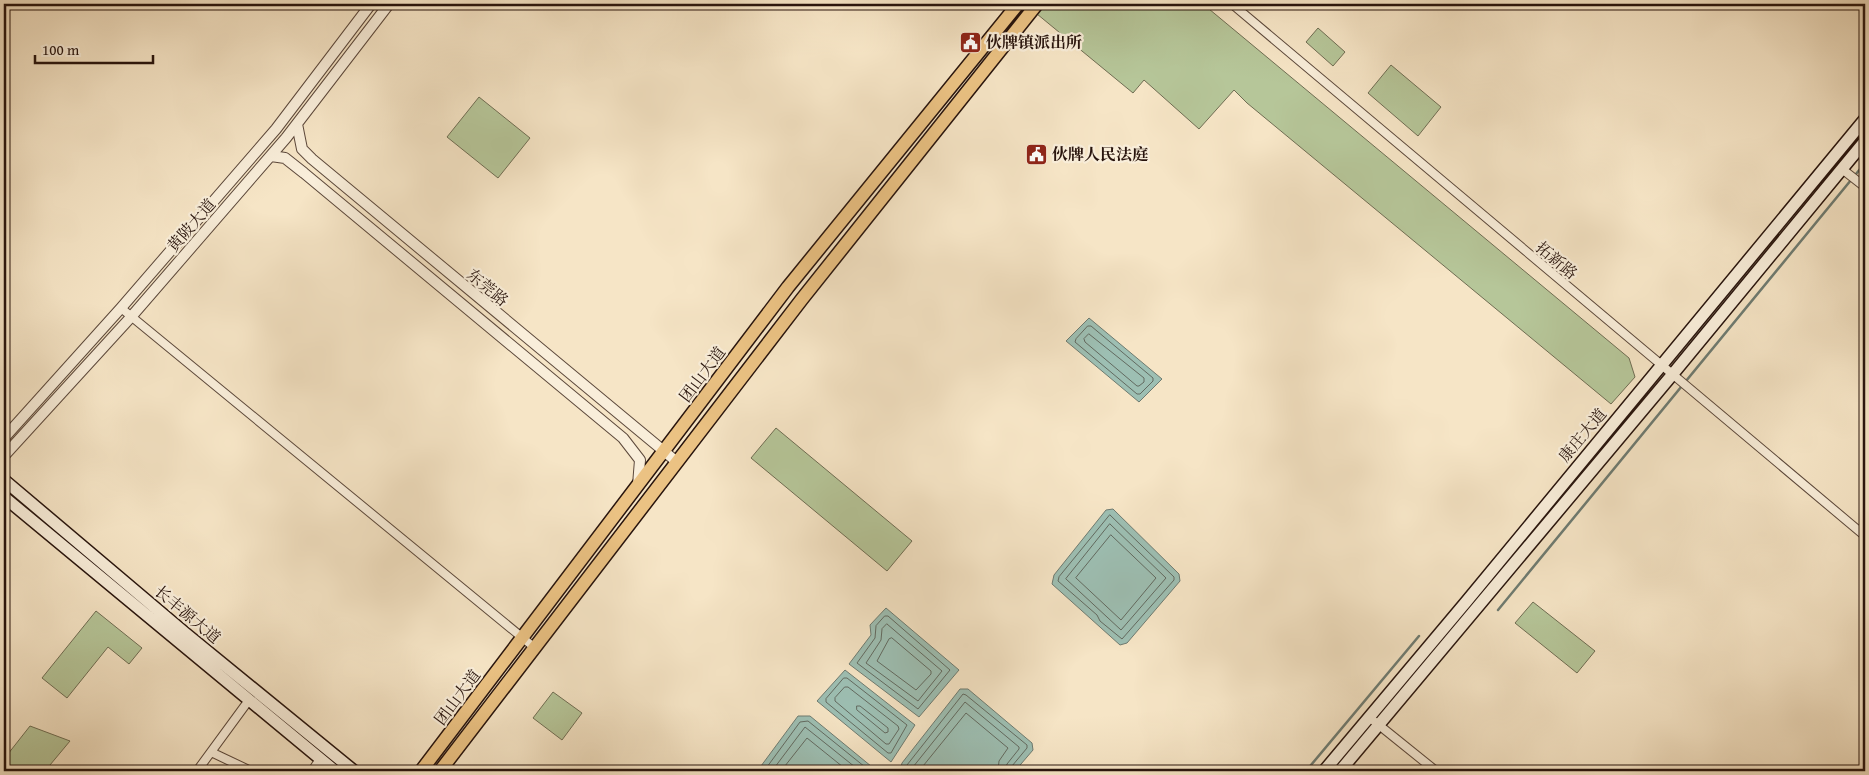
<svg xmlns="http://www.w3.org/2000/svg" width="1869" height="775" font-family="'Gentium Book Plus','Noto Serif SC',serif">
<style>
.green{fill:#b6c699;stroke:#6f6d53}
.water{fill:#9dbfb3;stroke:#6e7b71}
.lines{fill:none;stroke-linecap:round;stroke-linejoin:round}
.shore{stroke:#626a60;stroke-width:1}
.stream{stroke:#6e7b71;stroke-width:2.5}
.minor-casing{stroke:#5c483b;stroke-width:10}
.tertiary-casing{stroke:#5c483b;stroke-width:12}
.secondary-casing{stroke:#28140d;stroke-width:14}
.trunk-casing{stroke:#28140d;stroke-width:15}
.minor{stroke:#f9eeda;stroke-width:8}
.tertiary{stroke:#f9eeda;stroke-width:10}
.secondary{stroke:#f9eeda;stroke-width:11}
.trunk{stroke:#ebc283;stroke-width:12}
.labels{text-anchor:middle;stroke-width:4.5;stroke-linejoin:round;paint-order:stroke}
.poi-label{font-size:16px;font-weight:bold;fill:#28140d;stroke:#f9eeda;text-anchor:start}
.street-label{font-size:16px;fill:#28140d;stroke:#f9eeda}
</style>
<rect width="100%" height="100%" fill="#f6e5c6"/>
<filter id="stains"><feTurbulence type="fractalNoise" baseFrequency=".004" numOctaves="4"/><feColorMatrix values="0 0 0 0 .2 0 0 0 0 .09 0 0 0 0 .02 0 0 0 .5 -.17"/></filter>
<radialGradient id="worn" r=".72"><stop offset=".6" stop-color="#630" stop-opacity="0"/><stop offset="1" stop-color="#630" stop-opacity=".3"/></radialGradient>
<path class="green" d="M 1045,4 L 1203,4 L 1629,358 L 1635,377 L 1611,404 L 1247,103 L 1234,90 L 1199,129 L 1144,80 L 1133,93 L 1037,14 Z
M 1318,28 L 1345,52 L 1333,66 L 1306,42 Z
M 1391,65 L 1441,107 L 1418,136 L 1368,93 Z
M 479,97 L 530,138 L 498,178 L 447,137 Z
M 776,428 L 912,541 L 887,571 L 751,458 Z
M 1533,602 L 1595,651 L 1577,673 L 1515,623 Z
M 96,611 L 142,648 L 129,664 L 108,647 L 67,698 L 42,678 Z
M 553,692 L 582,713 L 562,740 L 533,718 Z
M 30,726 L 70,741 L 45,771 L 4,771 L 4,759 Z"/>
<path class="water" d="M 1089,318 L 1162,379 L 1139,402 L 1066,341 Z
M 1113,509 L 1179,574 L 1180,581 L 1127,643 L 1120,645 L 1052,584 L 1054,575 L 1106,510 Z
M 886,608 L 959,670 L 919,717 L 849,664 L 871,635 L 870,625 Z
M 845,670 L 915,725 L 891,762 L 817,701 Z
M 960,689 L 968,689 L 1032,743 L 1033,750 L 1015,771 L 900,771 L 902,763 Z
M 798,716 L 810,716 L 877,771 L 761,771 L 761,766 Z"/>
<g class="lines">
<path class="shore" d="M 1088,326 L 1091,326 L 1153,378 L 1153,381 L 1140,394 L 1137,394 L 1075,342 L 1076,339 Z
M 1089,334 L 1144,378 L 1144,382 L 1139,386 L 1137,386 L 1085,342 L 1084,339 Z
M 1110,515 L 1174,577 L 1174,580 L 1122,639 L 1100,621 L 1097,615 L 1058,581 L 1059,577 Z
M 1110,524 L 1166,578 L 1121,630 L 1066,579 Z
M 1111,535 L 1156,578 L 1121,620 L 1076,578 Z
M 885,616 L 888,616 L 950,670 L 918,709 L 857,663 L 875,638 L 876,626 Z
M 887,624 L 942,671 L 918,701 L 866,663 L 881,640 L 882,629 Z
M 892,638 L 931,671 L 931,674 L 916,690 L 877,661 L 889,639 Z
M 844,678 L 847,678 L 907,725 L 891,753 L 888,753 L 826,702 L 826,699 Z
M 845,687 L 848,687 L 898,726 L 899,729 L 889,744 L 886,744 L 835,701 L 835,698 Z
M 857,706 L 860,706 L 888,728 L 888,732 L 885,733 L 857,710 Z
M 766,771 L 767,767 L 800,722 L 808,721 L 870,771
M 772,771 L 805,727 L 860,771
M 781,771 L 807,738 L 848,771
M 905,771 L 907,765 L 963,694 L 966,695 L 1027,745 L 1027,748 L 1012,766 L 1011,771
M 912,771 L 913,767 L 965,702 L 1019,747 L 1019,749 L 1007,764 L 1005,771
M 919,771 L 966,713 L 1008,748 L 999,761 L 998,771"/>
<path class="stream" d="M 1498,610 L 1865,163
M 1306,771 L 1419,636"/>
<defs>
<path id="minor" d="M 1232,4 L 1865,536
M 1842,169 L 1865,187
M 121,308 L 535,648
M 1369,717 L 1436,771
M 211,752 L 251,771
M 197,771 L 249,700
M 312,771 L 320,759"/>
<path id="tertiary" d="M 297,124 L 302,149 L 312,159 L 677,462
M 271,156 L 285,158 L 304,173 L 623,438 L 640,460 L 638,485
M 4,438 L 121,308 L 276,129 L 371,4
M 4,456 L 131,317 L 286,138 L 389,4"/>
<path id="secondary" d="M 4,480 L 185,633 L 354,771
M 4,497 L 335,771
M 1324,771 L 1466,602 L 1865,119
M 1340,771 L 1672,375 L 1865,141"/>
<path id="trunk" d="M 421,771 L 788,287 L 1018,4
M 440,771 L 802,299 L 1037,4"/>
</defs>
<use href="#minor" class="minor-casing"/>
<use href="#tertiary" class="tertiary-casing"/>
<use href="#secondary" class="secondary-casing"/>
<use href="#trunk" class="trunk-casing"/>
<use href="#minor" class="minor"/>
<use href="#tertiary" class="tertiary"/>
<use href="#secondary" class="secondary"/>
<use href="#trunk" class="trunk"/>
</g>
<defs>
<symbol id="civic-square" viewBox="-11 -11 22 22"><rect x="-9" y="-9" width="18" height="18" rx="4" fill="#8f2418" stroke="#f9eeda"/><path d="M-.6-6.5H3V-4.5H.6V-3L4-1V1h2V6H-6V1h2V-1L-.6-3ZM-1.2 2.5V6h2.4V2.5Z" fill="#fff"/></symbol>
</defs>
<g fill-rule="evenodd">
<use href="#civic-square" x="958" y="30" width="25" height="25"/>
<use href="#civic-square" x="1024" y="142" width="25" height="25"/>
</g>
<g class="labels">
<g class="poi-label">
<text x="986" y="48">伙牌镇派出所</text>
<text x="1052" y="160">伙牌人民法庭</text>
</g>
<g class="street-label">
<text transform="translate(191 225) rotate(-49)" y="6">黄陂大道</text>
<text transform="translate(1557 260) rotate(40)" y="6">拓新路</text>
<text transform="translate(488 287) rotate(40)" y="6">东莞路</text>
<text transform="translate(702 374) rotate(-53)" y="6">团山大道</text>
<text transform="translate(1582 435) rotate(-50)" y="6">康庄大道</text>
<text transform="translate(188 614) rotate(40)" y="6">长丰源大道</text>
<text transform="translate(457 697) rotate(-53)" y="6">团山大道</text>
</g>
</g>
<rect width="1869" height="775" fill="none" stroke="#f6e5c6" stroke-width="20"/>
<rect x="5" y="5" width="1859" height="765" fill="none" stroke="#28140d" stroke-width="2.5"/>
<rect x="10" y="10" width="1849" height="755" fill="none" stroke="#28140d"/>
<path d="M35 55v8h118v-8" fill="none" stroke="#28140d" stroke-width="2.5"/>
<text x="42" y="55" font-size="15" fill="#28140d" stroke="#f9eeda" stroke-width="4" paint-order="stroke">100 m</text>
<rect width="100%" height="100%" filter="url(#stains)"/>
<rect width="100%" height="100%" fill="url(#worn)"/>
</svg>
